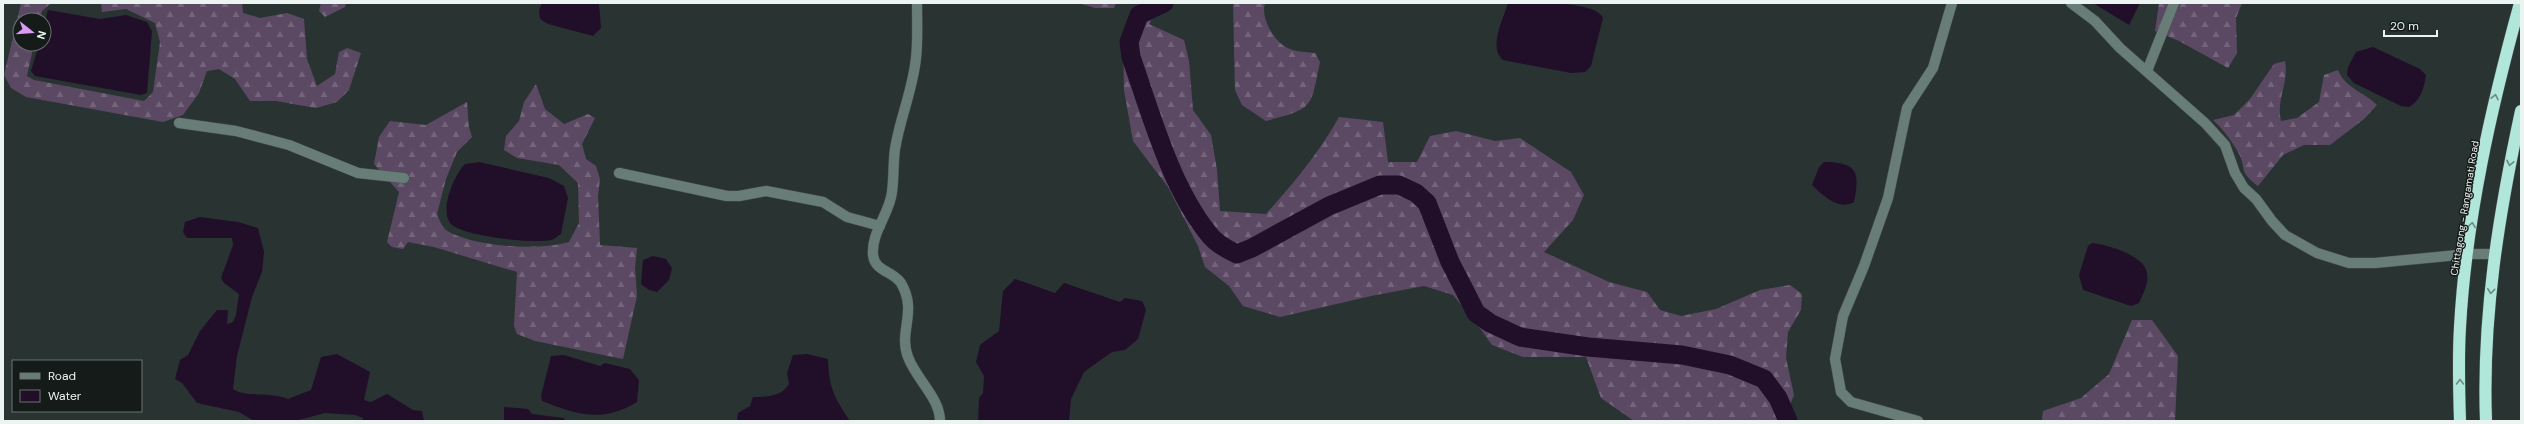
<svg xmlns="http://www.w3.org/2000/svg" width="2524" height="424" font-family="'DM Sans',sans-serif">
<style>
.forest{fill:url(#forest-firs)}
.water{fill:#210e29}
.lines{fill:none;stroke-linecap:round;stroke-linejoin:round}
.canal{stroke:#210e29;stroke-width:19}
.minor-casing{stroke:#485351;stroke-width:11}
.highway-casing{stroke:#485351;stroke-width:13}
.minor{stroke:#687d78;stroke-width:10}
.highway{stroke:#b1e6da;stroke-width:12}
.oneway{stroke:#6b8b83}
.labels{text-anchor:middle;stroke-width:3;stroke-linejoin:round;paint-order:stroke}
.street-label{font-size:10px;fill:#ecf4f2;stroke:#151b19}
</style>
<defs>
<pattern id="forest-firs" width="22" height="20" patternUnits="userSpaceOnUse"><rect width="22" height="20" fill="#5b4964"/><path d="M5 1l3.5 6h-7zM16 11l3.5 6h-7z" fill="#73647b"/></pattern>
</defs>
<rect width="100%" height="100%" fill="#293432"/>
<path class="forest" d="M 21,3 L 51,3 L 42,11 L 40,20 L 20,20 L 20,44 L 34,44 L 27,76 L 34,80 L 144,101 L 153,92 L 160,42 L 155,23 L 126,9 L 102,12 L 101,3 L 242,3 L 243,13 L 260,18 L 287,13 L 304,19 L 307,59 L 317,86 L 335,74 L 339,52 L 347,48 L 361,53 L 349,90 L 337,102 L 316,108 L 276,101 L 250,101 L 235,79 L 219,69 L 207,71 L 199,93 L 183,115 L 163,122 L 26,97 L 11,88 L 4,75 Z
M 321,3 L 346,3 L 345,7 L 325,17 L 319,11 Z
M 1079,3 L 1116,3 L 1114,8 L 1095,8 Z
M 1140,3 L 1161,3 L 1149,24 L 1184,40 L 1189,61 L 1193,110 L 1211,135 L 1217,170 L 1220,211 L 1266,214 C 1293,184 1319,153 1339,117 L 1383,122 L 1388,162 L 1417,162 L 1430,136 L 1456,131 L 1495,141 L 1520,138 L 1571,172 L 1584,195 L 1573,220 L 1544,252 L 1609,282 L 1647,292 L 1660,310 L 1681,316 L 1716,309 L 1760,290 L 1790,285 L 1802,294 L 1801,310 L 1788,332 L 1786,358 L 1794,395 L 1783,421 L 1634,421 L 1601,398 L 1586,357 L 1523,357 L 1492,345 L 1477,324 L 1453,295 L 1424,286 L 1371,296 L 1280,317 L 1243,306 L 1229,286 L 1205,267 L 1198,246 L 1168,187 L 1133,141 L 1124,90 L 1123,34 Z
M 1233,3 L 1265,3 C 1260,18 1275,44 1290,49 C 1297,52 1307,52 1315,53 L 1320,62 C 1310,110 1314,108 1266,121 L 1242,105 L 1235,90 Z
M 2159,3 L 2242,3 L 2236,18 L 2237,53 L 2228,68 L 2179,41 L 2155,31 Z
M 2285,61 C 2289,85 2276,98 2281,121 L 2297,118 L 2319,102 L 2324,75 L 2338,70 C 2345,88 2364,92 2377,105 L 2364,119 L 2330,145 L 2304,145 L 2283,155 L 2258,186 C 2237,170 2248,171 2238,152 C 2231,140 2223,129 2213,120 L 2234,115 L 2250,99 L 2274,64 Z
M 536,84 L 545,109 L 564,124 L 588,114 L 595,118 L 582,144 L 586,159 L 596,166 L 600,179 L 598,196 L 600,245 L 637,248 L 635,268 L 637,296 L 623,359 L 535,341 L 517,334 L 514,326 L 517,272 L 434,247 L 408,242 L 403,249 L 392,247 L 387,242 L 399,192 L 374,164 L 379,137 L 390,121 L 426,125 L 467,102 L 469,127 L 472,137 L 457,152 L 446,179 L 437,214 C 439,219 442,227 446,230 C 472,247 540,251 569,242 L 579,223 L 578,183 L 559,165 L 517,158 L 504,150 L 506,136 L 519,121 L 524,102 Z
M 2132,320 L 2152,320 L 2178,356 L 2175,421 L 2042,421 L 2043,411 L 2081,398 L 2109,374 Z"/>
<path class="water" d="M 542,3 L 599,3 L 601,28 L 593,36 L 548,24 L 540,19 L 539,10 Z
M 1508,3 C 1528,3 1596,0 1603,18 L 1591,66 L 1585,72 L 1571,73 L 1503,60 C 1488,47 1503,20 1508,3 Z
M 2093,3 L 2140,3 L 2129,25 Z
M 48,10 L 100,19 L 126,15 L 147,22 L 152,31 L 147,93 L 141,95 L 35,76 L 31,71 L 39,44 L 44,44 L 44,24 Z
M 2373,47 L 2420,69 L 2426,75 C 2424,88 2421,100 2409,107 L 2401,106 L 2354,83 L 2347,75 L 2348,67 L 2356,52 Z
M 479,162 L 549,178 L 564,186 L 568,198 L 561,234 C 558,236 554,240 551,240 C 533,244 465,236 452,225 C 438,212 454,175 465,164 Z
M 1824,162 C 1858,162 1860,173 1854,202 C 1839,211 1822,195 1812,185 L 1819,167 Z
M 200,217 L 238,222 L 258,228 L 264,252 L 262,272 L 252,297 L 237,356 L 233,389 C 246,398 269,391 288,399 L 311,390 L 321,357 L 337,354 L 370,372 L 364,400 L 371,402 L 387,394 L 413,410 L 422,411 L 424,421 L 363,421 L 363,418 L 355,415 L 325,413 L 295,421 L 254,421 L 239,412 L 197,403 L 182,383 L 175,379 L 180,360 L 188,355 L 200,331 L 217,310 L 228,310 L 227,324 L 233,322 L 236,315 L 239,294 L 224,283 L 221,278 L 233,245 L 232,238 L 187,238 L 183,232 L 185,222 Z
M 2092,243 C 2107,244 2145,256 2147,273 C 2149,283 2143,294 2139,303 L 2131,306 L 2083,290 L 2079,275 L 2088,246 Z
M 653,256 L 666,259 L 672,268 L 669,280 L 657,292 L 649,290 L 641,284 L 643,260 Z
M 1015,279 L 1055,293 L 1064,283 L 1120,302 L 1125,298 L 1142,301 L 1146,310 L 1138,339 L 1125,350 L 1112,352 L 1084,372 L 1071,399 L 1069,421 L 978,421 L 979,398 L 983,393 L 984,376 L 976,362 L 980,345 L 999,331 L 1003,291 Z
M 807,354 L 828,359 C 829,388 834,397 850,421 L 737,421 L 738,413 L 750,406 L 753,397 C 767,397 781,397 789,384 L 787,373 L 793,355 Z
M 564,355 L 600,366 L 605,363 L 630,369 L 639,380 L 637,402 C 603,423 577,415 542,401 L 541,396 L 551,356 Z
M 504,407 L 528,409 L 532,414 L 564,418 L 565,421 L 504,421 Z"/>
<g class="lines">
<path class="canal" d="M 1164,3 L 1139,15 L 1129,42 L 1131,57 C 1151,114 1170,185 1208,233 C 1215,243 1226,249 1237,254 L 1252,248 L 1329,206 L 1380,185 L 1399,185 L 1416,193 L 1427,203 L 1450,262 L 1466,293 L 1476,313 L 1490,323 L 1520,337 L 1588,347 L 1682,355 L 1730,365 L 1764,379 L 1778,398 L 1788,421"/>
<defs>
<path id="minor" d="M 917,3 C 917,21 918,40 916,58 C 913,89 900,118 895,149 C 893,164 894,177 892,192 C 890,213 871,232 873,255 C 875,272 892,270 901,283 C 918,312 898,331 908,357 C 916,379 940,398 940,421
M 2071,3 L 2095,21 L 2120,48 L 2205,123 L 2225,145 L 2235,173 L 2244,188 L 2256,199 L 2272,221 L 2285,235 L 2317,253 L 2349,263 L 2375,263 L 2468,254 L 2495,254
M 2147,71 L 2174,3
M 179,123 L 236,131 L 289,145 L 358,173 L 404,178
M 619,173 L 727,196 L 739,196 L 766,191 L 823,202 L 847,217 L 880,226
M 1918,421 L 1851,402 L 1841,392 L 1835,359 L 1843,316 L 1864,266 L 1888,198 L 1907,108 L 1933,68 L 1952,3"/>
<path id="highway" d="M 2460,421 C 2459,390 2458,358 2460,327 C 2466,218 2491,108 2520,3
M 2486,421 C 2482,316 2499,213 2521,111"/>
</defs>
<use href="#minor" class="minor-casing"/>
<use href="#highway" class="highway-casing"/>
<use href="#minor" class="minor"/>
<use href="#highway" class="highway"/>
</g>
<defs><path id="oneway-chevron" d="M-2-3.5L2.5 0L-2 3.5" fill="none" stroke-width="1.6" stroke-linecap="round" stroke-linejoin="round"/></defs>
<g class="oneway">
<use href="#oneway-chevron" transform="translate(2495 97) rotate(-78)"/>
<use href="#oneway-chevron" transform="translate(2510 163) rotate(102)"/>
<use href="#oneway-chevron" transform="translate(2472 225) rotate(-82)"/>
<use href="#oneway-chevron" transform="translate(2491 291) rotate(96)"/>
<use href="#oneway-chevron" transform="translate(2460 382) rotate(-90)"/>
</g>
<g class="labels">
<g class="street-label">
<text transform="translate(2464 208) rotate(-81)" y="4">Chittagong - Rangamati Road</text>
</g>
</g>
<rect width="2524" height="424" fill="none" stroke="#ecf4f2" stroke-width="8"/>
<rect x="12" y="360" width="130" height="52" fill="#151b19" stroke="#6b7270"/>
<rect x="20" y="373" width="20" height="6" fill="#687d78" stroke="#6b7270"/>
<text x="48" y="380" font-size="12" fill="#ecf4f2">Road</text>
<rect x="20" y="390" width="20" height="12" fill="#210e29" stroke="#6b7270"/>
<text x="48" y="400" font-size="12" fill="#ecf4f2">Water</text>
<g transform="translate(32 32) rotate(107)"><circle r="19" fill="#151b19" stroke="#6b7270"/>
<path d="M0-3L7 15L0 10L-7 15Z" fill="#da9af6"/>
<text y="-6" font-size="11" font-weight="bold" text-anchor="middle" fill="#ecf4f2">N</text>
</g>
<path d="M2384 30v6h53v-6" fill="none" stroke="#ecf4f2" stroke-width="2"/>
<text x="2390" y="30" font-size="12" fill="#ecf4f2" stroke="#151b19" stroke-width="3" paint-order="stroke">20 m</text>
</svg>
